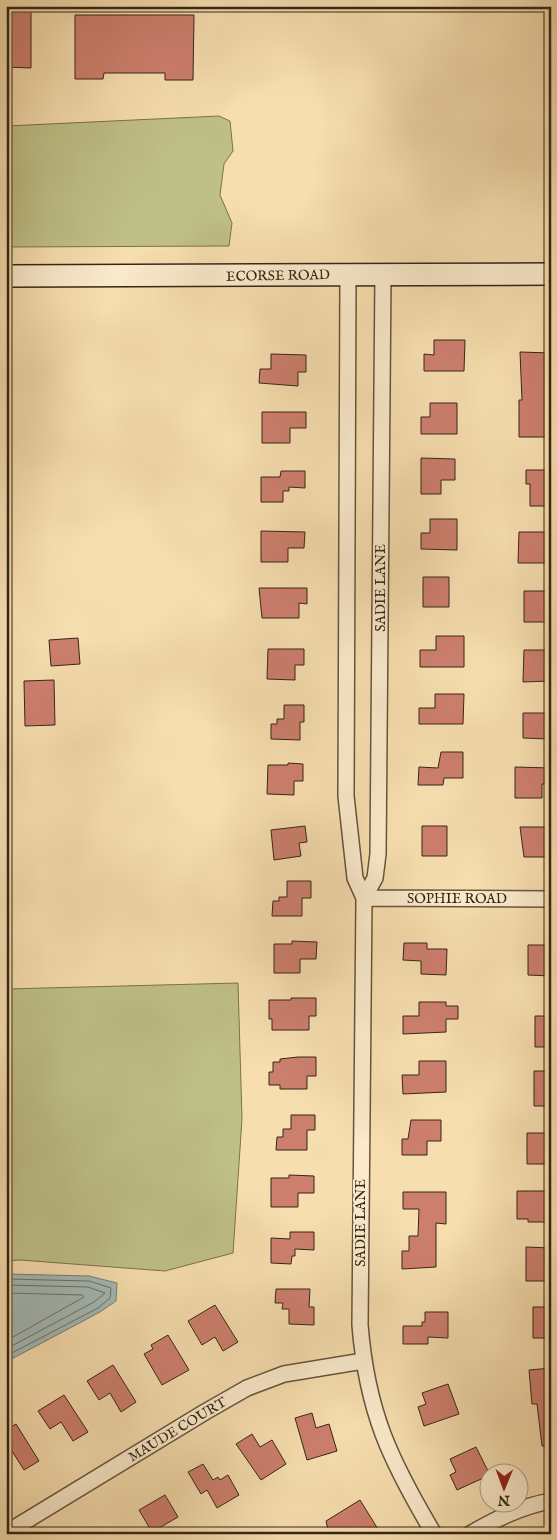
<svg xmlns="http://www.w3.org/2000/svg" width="557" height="1540" font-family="'IM FELL English',serif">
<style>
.green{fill:#bfc088;stroke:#7a7350}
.water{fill:#a2b9b6;stroke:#767e76}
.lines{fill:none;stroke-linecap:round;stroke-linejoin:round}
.shore{stroke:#6c7066;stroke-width:1}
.building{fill:#cd7f6e;stroke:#352617}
.minor-casing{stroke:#66543d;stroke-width:18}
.secondary-casing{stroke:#352617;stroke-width:24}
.minor{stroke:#faeacb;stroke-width:15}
.secondary{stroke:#faeacb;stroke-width:21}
.labels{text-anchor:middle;stroke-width:4;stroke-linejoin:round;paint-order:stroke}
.street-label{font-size:14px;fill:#352617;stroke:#faeacb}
</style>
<rect width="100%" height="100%" fill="#f7deaf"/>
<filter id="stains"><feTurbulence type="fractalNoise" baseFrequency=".004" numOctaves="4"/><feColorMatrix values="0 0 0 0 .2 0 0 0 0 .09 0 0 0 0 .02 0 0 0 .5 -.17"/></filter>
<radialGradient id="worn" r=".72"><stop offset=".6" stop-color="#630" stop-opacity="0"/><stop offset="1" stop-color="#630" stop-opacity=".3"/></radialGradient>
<path class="green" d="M 219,116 L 230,121 L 233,151 L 224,164 L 220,195 L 232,223 L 229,246 L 6,247 L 6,126 Z
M 238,983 L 242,1119 L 233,1253 L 165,1271 L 20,1260 L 6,1261 L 6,989 Z"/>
<path class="water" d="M 6,1274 L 89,1276 L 117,1283 L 116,1301 L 100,1312 L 6,1362 Z"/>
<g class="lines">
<path class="shore" d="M 6,1279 L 89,1281 L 111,1288 L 110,1298 L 98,1308 L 6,1356
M 6,1285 L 88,1287 L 105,1293 L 94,1302 L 6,1349
M 6,1293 L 82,1295 L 84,1297 L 6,1341"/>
</g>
<path class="building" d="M 7,6 L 31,6 L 31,68 L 6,67 Z
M 75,15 L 194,15 L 193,80 L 165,80 L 165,73 L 104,73 L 103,79 L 75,79 Z
M 434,340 L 465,340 L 464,371 L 424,371 L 424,354 L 434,355 Z
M 520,352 L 551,353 L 551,388 L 547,388 L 546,420 L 551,420 L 551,437 L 519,437 L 519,400 L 522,400 Z
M 271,354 L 306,355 L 306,372 L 298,372 L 298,386 L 259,383 L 260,369 L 271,369 Z
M 430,403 L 457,403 L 457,434 L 421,434 L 421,417 L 430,417 Z
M 262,412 L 306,412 L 306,428 L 290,428 L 290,443 L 262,443 Z
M 421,458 L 455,459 L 455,480 L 441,480 L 441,494 L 421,494 Z
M 526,470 L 551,470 L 551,506 L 530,506 L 530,484 L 526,484 Z
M 281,471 L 305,471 L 305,488 L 289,487 L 289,491 L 283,491 L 283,502 L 261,502 L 261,477 L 280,477 Z
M 430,519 L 457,519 L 457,550 L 421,549 L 421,533 L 430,533 Z
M 261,531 L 305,532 L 304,548 L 288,548 L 288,562 L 261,562 Z
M 519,532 L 551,532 L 551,549 L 546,549 L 545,563 L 518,563 Z
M 423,577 L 449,577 L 449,607 L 423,607 Z
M 259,588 L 307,588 L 307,604 L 299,603 L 299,618 L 262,618 Z
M 524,591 L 551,591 L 551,622 L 524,622 Z
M 436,636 L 464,636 L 464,667 L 420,667 L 420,650 L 436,650 Z
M 78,638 L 80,664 L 51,666 L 49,640 Z
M 268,649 L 304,649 L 304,665 L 295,665 L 295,680 L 267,679 Z
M 524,650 L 551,650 L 550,681 L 523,682 Z
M 54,680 L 55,725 L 25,726 L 24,681 Z
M 435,694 L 464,694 L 463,724 L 419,724 L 419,708 L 435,708 Z
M 284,705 L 304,705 L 304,722 L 300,722 L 300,740 L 271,739 L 271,724 L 277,724 L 277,719 L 284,719 Z
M 523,713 L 548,713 L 548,739 L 523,738 Z
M 441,752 L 463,752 L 463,778 L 444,778 L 443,785 L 418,785 L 419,767 L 438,768 Z
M 288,763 L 303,764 L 303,781 L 294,781 L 294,795 L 267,794 L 268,765 L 288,765 Z
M 515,767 L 551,768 L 551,784 L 542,784 L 542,798 L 515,798 Z
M 305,826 L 307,842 L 299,843 L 301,856 L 274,860 L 271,830 Z
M 422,826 L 447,826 L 447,856 L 422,856 Z
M 520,827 L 551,827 L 551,857 L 524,857 Z
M 287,881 L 311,881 L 311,898 L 302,898 L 302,916 L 272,916 L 273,901 L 279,901 L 279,897 L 287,897 Z
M 292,941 L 317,942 L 316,959 L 300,959 L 300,973 L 274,973 L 274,944 L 292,944 Z
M 404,943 L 427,943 L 427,949 L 447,949 L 446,975 L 421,974 L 421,961 L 403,960 Z
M 528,945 L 551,945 L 551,976 L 528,975 Z
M 291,998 L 316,998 L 316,1016 L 309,1016 L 309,1030 L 272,1030 L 272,1019 L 269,1019 L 269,1000 L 291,1000 Z
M 419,1002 L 446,1002 L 446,1006 L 458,1006 L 458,1019 L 446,1019 L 446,1032 L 403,1034 L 403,1016 L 419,1016 Z
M 535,1016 L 551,1016 L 551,1047 L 535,1047 Z
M 298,1057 L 316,1057 L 316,1076 L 307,1076 L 307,1089 L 280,1089 L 280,1085 L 269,1085 L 269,1072 L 273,1072 L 273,1062 L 280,1062 L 280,1059 Z
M 419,1061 L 446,1061 L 446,1092 L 403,1094 L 402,1075 L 419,1075 Z
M 534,1071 L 551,1071 L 551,1106 L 534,1106 Z
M 291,1115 L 315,1115 L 315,1130 L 307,1130 L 307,1150 L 276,1150 L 277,1137 L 283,1137 L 283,1129 L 291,1129 Z
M 411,1120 L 441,1120 L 441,1141 L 427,1141 L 427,1155 L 402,1155 L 402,1139 L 408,1139 Z
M 527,1133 L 551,1133 L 551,1164 L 527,1164 Z
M 289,1175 L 314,1176 L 314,1193 L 298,1193 L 298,1207 L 271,1207 L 271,1178 L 289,1178 Z
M 517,1191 L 551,1191 L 551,1222 L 528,1222 L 528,1219 L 517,1219 Z
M 403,1192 L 446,1192 L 446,1224 L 436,1223 L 436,1267 L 402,1269 L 402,1251 L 409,1251 L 409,1236 L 418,1236 L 419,1209 L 403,1209 Z
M 290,1232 L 314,1232 L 314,1250 L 295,1249 L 295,1256 L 292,1256 L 291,1264 L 271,1263 L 271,1238 L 290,1239 Z
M 526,1247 L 551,1248 L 551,1281 L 526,1281 Z
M 276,1289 L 310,1289 L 309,1307 L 314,1307 L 314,1325 L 289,1324 L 289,1309 L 282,1309 L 283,1303 L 275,1303 Z
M 215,1305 L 238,1342 L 223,1351 L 215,1337 L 202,1345 L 188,1321 Z
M 533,1307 L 551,1307 L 551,1338 L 533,1338 Z
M 425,1312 L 448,1312 L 448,1338 L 428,1337 L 428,1344 L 403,1344 L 403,1326 L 422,1326 L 422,1322 L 425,1322 Z
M 168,1335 L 189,1370 L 162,1385 L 144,1354 L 153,1349 L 151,1345 Z
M 113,1365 L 136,1402 L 121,1412 L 110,1393 L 99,1400 L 87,1381 Z
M 551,1368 L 551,1446 L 542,1446 L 537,1404 L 532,1404 L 529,1370 Z
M 448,1384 L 459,1414 L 424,1426 L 418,1407 L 426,1404 L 422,1393 Z
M 64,1395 L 88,1432 L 73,1441 L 61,1422 L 50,1429 L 38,1411 Z
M 312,1413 L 316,1428 L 329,1424 L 337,1451 L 307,1460 L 295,1418 Z
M 16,1424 L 39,1461 L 24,1470 L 12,1451 L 6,1455 L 6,1430 Z
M 252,1434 L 260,1447 L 272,1440 L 286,1464 L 261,1480 L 236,1444 Z
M 476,1447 L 490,1475 L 457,1490 L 450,1475 L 456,1472 L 450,1459 Z
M 203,1464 L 213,1480 L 218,1477 L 220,1480 L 228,1475 L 239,1495 L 217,1508 L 207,1490 L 201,1494 L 188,1472 Z
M 165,1495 L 178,1517 L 152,1532 L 139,1510 Z
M 360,1500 L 381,1534 L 329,1534 L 326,1521 Z"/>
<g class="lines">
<defs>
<path id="minor" d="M 348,274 L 346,796 L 355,878 L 364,898 L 360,1325 C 367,1412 390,1460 434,1534
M 364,898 L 375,878 L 378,854 L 383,274
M 364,898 L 551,899
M 6,1533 L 205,1412 L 247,1388 L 284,1374 L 363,1361
M 470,1534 C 496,1519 522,1506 551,1501"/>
<path id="secondary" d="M 6,276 L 551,274"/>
</defs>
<use href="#minor" class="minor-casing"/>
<use href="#secondary" class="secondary-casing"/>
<use href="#minor" class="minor"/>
<use href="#secondary" class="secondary"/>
</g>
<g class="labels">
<g class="street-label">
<text transform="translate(278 275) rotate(-1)" y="5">ECORSE ROAD</text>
<text transform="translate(380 588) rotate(-90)" y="5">SADIE LANE</text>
<text x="457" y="903">SOPHIE ROAD</text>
<text transform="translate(360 1223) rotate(-90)" y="5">SADIE LANE</text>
<text transform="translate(177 1429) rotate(-31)" y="5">MAUDE COURT</text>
</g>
</g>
<rect width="557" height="1540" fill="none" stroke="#f7deaf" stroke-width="25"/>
<rect x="8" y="8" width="542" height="1525" fill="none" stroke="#352617" stroke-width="2.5"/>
<rect x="12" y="12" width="532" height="1515" fill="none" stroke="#352617"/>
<g transform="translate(504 1488) rotate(181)"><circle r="24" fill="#faeacb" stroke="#ab9c83"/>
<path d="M0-4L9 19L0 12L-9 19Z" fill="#8f2418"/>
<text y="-8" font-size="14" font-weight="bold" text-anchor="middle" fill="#352617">N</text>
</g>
<rect width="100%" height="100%" filter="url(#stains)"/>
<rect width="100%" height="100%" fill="url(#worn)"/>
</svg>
